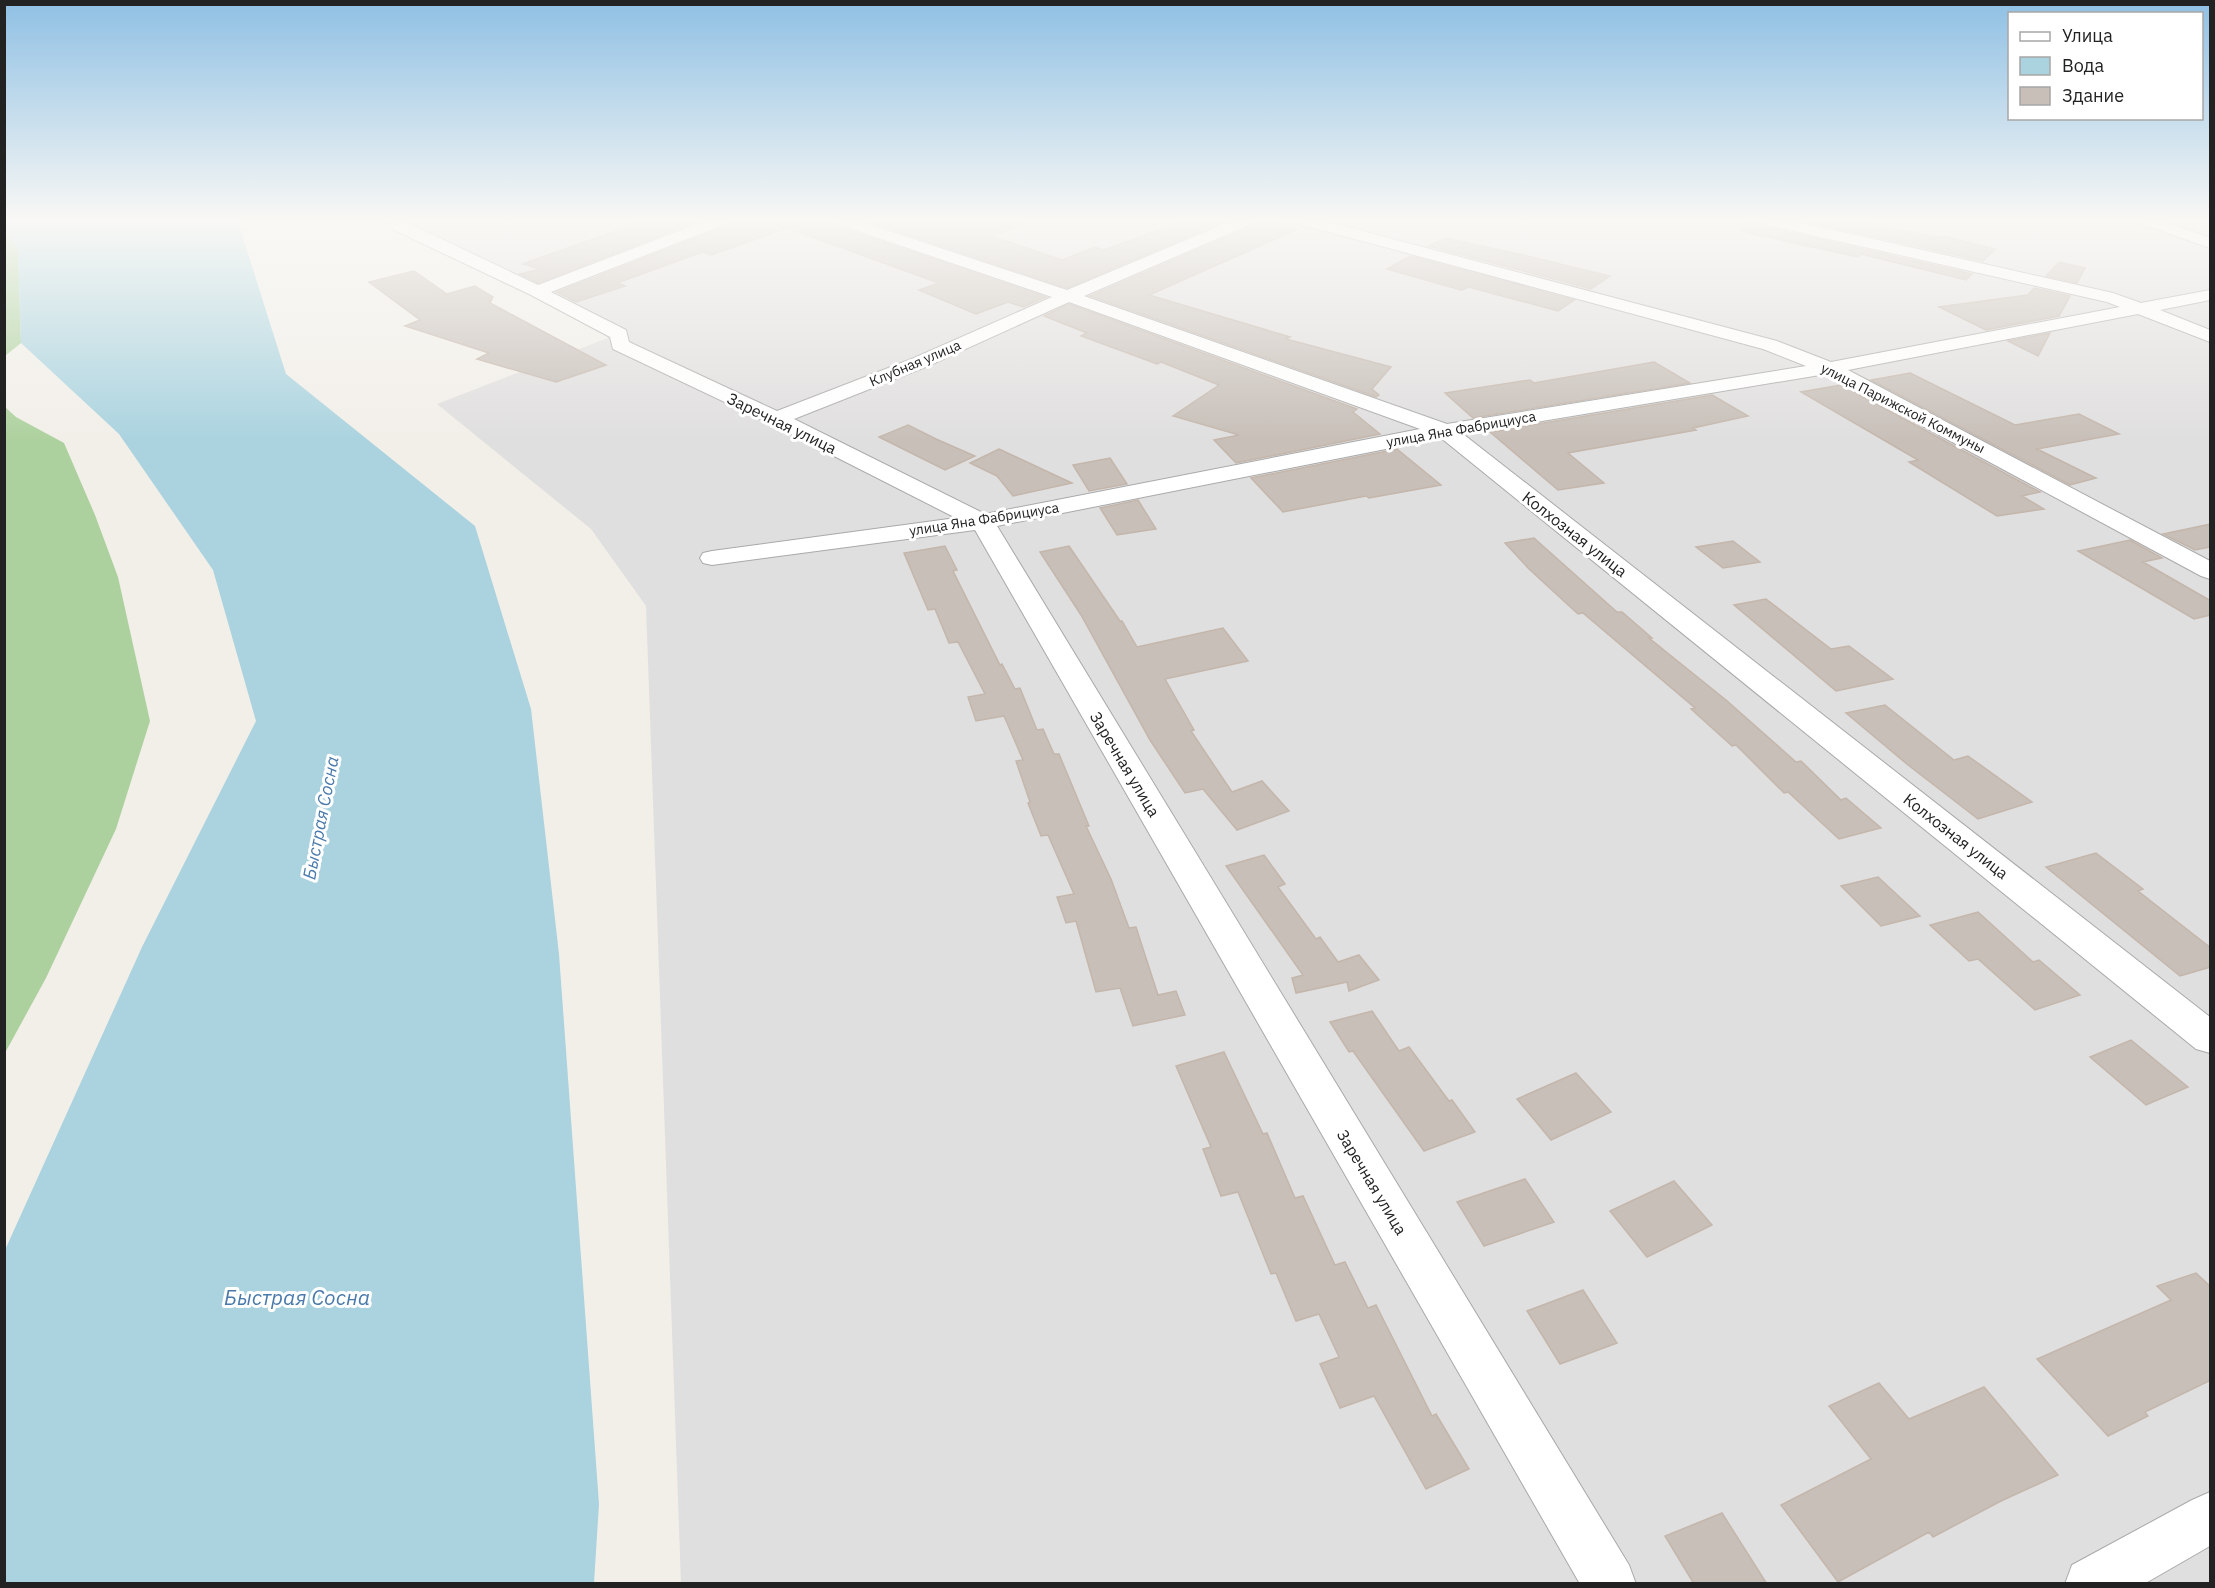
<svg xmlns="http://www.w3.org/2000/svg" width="2215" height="1588" font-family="'IBM Plex Sans',sans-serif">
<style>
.residential{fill:#e0dfdf}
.forest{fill:#add19e}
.water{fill:#aad3df}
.building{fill:#c7bfb8;stroke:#c4b6ab;stroke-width:1.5}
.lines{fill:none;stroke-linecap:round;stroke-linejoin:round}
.minor-casing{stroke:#a9a9a9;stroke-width:2}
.minor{fill:#fff;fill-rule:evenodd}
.labels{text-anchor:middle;stroke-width:6;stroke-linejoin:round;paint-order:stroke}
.far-street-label{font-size:14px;fill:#222;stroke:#fff}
.street-label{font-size:16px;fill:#222;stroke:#fff}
.water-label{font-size:18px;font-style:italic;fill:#4a7aab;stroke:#fff}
.near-water-label{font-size:21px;font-style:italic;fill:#4a7aab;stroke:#fff}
</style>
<rect width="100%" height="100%" fill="#f2efe9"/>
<path class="residential" d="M 390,219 L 2210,219 L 2210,1583 L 681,1583 L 646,606 L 591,529 L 437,404 L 618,334 Z"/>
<path class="forest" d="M 4,230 L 18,249 L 21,343 L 5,356 Z
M 5,407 L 16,417 L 64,443 L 95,515 L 118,577 L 150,721 L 116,829 L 46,978 L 5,1053 Z"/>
<path class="water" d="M 5,219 L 237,219 L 286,374 L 475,526 L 531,709 L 559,954 L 599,1504 L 594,1583 L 5,1583 L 5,1250 L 142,947 L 256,721 L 213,570 L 119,434 L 21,343 L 18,250 L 5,230 Z"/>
<path class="building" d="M 649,219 L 703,219 L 538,283 L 520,274 L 540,269 L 523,264 Z
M 735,219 L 827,219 L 830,224 L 1046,297 L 1023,307 L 1008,302 L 976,314 L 919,290 L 939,283 L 787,228 L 711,255 L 702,252 L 617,283 L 625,286 L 576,302 L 557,292 L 732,224 Z
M 861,219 L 1028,219 L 1029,222 L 991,236 L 1062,260 L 1095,247 L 1104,250 L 1189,219 L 1230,219 L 1067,288 Z
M 1260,219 L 1298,229 L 1149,295 L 1290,337 L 1286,339 L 1391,367 L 1372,389 L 1379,395 L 1376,397 L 1090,296 L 1257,224 Z
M 1741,219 L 1753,219 L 1762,226 L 1972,274 L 1966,280 L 1861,254 L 1858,257 L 1740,231 Z
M 1796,219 L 1846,219 L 1941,238 L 1943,236 L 1995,249 L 1983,261 Z
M 1445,238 L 1523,255 L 1610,276 L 1591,289 L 1429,246 Z
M 1410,256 L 1574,300 L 1558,311 L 1469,287 L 1461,290 L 1387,269 Z
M 2059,262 L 2085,268 L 2077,283 L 2046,276 Z
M 414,271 L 447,294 L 475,286 L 493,297 L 490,303 L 606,365 L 556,382 L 477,359 L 489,353 L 405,326 L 420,320 L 369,282 Z
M 2034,288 L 2070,296 L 2059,316 L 1986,330 L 1939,307 L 2028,295 Z
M 1069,304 L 1357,409 L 1353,412 L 1380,434 L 1236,463 L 1214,440 L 1239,435 L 1173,416 L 1219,385 L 1161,362 L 1157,364 L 1081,336 L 1087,333 L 1044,316 Z
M 2050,333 L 2038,356 L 2008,341 Z
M 1654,362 L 1690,383 L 1473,418 L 1445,393 L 1530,380 L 1534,383 Z
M 1910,373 L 2015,425 L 2079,414 L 2119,434 L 2037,449 L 2096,478 L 2070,485 L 1871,380 Z
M 1841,385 L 2040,492 L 2022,496 L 2044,509 L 1997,516 L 1909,462 L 1918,460 L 1801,392 Z
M 1712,395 L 1748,416 L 1693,428 L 1696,430 L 1568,453 L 1604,483 L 1558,490 L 1490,432 Z
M 908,425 L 936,439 L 975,456 L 945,470 L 879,437 Z
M 999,449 L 1072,483 L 1013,496 L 997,476 L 970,463 Z
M 1397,449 L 1441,485 L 1369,498 L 1366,496 L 1283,512 L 1251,478 Z
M 1110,458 L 1127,484 L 1089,491 L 1073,465 Z
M 1138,500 L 1156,529 L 1117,535 L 1100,508 Z
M 2211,524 L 2211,547 L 2195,550 L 2163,534 Z
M 1534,538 L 1617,612 L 1622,612 L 1652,638 L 1649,638 L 1726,700 L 1796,762 L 1801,761 L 1841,800 L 1846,798 L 1881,828 L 1839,839 L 1788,792 L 1784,793 L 1736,745 L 1732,746 L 1691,709 L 1695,708 L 1583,613 L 1578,614 L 1529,569 L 1505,543 Z
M 2130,540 L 2162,558 L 2143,562 L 2211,601 L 2211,615 L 2194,619 L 2078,551 Z
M 1733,541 L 1760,562 L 1723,568 L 1696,547 Z
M 945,546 L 957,570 L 953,571 L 1000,665 L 1002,664 L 1015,689 L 1020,688 L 1037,730 L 1043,729 L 1054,754 L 1059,754 L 1089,826 L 1086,826 L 1111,879 L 1129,928 L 1136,927 L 1158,995 L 1176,991 L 1185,1015 L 1133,1026 L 1120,988 L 1096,992 L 1076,921 L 1066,923 L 1057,897 L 1074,894 L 1048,835 L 1041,836 L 1028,803 L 1030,802 L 1016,761 L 1023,760 L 1004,716 L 976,721 L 968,697 L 985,694 L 958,642 L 949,643 L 935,609 L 928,610 L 904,553 Z
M 1069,546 L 1120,621 L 1122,621 L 1137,647 L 1223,628 L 1248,661 L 1165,679 L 1194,730 L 1191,731 L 1232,792 L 1262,781 L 1289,811 L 1237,830 L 1203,789 L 1185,793 L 1150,740 L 1081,615 L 1040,552 Z
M 1766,599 L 1831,649 L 1849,646 L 1893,679 L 1836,691 L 1734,605 Z
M 1885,705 L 1954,760 L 1968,756 L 2032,802 L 1978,819 L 1908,765 L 1846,713 Z
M 2096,853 L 2143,889 L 2138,891 L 2211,948 L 2211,967 L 2180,976 L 2046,867 Z
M 1264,855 L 1285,884 L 1278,887 L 1316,939 L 1320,937 L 1338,962 L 1359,955 L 1379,980 L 1349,991 L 1347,982 L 1296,993 L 1292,978 L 1303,975 L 1226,866 Z
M 1878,877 L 1920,916 L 1881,926 L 1841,886 Z
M 1978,912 L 2033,962 L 2039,960 L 2080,995 L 2035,1010 L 1978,959 L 1969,961 L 1930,925 Z
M 1372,1011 L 1399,1051 L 1409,1047 L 1449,1101 L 1452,1100 L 1475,1132 L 1424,1151 L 1353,1051 L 1349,1052 L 1330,1022 Z
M 2131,1040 L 2188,1087 L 2146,1105 L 2090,1057 Z
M 1224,1052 L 1263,1134 L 1267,1133 L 1295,1198 L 1303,1196 L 1335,1265 L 1345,1262 L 1368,1308 L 1376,1305 L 1432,1416 L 1436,1414 L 1469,1469 L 1426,1489 L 1374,1396 L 1340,1408 L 1320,1364 L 1339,1357 L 1319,1314 L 1296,1321 L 1276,1273 L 1271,1274 L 1238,1192 L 1221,1196 L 1203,1149 L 1211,1147 L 1176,1066 Z
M 1576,1073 L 1611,1112 L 1551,1140 L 1517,1099 Z
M 1525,1179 L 1554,1222 L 1484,1246 L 1457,1202 Z
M 1674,1181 L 1712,1225 L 1647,1257 L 1610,1211 Z
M 2196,1273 L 2211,1287 L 2211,1380 L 2145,1412 L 2148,1416 L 2108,1436 L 2037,1359 L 2171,1300 L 2157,1286 Z
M 1583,1290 L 1617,1343 L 1560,1364 L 1527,1311 Z
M 1879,1383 L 1909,1419 L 1984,1387 L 2058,1475 L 2001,1501 L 1933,1537 L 1929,1532 L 1838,1582 L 1781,1505 L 1871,1459 L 1829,1406 Z
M 1722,1513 L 1767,1584 L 1694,1584 L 1665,1536 Z"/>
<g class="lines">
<defs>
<path id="minor" d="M 382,219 L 400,219 L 538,285 L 710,219 L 733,219 L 731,222 L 551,292 L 626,330 L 629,342 L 777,411 L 914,358 L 1052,297 L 831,222 L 829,219 L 853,219 L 1067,290 L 1236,219 L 1258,219 L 1256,222 L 1084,296 L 1447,424 L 1806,366 L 1763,349 L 1292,222 L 1290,219 L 1317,219 L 1777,341 L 1831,362 L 2120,307 L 2107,302 L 1763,224 L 1755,219 L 1785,219 L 2113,293 L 2141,303 L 2210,290 L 2210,300 L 2160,310 L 2210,330 L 2210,342 L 2138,314 L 1848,370 L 2210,561 L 2210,579 L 2201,576 L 1826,374 L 1463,434 L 2210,1017 L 2210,1053 L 2196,1049 L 1441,438 L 997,526 L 1629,1565 L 1636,1584 L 1580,1584 L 975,530 L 712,565 L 703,563 L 700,558 L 703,553 L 712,551 L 956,518 L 769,423 L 613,349 L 610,337 L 531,295 L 394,230 ZM 1069,302 L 1420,429 L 985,514 L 794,419 L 928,366 Z
M 2134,219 L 2157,219 L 2210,238 L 2210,248 L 2136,222 Z
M 2210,1492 L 2210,1546 L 2144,1584 L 2065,1584 L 2072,1565 L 2192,1500 Z"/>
</defs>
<use href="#minor" class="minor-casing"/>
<use href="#minor" class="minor"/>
</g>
<linearGradient id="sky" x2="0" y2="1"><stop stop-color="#8fc0e4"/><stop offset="0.5" stop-color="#f9f8f5"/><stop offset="1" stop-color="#f9f8f5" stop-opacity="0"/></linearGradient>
<rect width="2215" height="441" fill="url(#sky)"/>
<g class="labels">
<g class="far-street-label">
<text transform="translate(915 363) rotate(-23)" y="5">Клубная улица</text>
<text transform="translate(1903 408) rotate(27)" y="5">улица Парижской Коммуны</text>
<text transform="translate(1461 429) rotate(-10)" y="5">улица Яна Фабрициуса</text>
<text transform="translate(984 519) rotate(-9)" y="5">улица Яна Фабрициуса</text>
</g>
<g class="street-label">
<text transform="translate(782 423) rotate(26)" y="6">Заречная улица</text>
<text transform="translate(1575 534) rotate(38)" y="6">Колхозная улица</text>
<text transform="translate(1125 764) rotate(59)" y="6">Заречная улица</text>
<text transform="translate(1956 836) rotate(38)" y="6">Колхозная улица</text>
<text transform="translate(1372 1182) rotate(59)" y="6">Заречная улица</text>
</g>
<g class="water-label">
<text transform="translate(321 818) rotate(-79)" y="6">Быстрая Сосна</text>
</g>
<g class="near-water-label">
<text x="297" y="1305">Быстрая Сосна</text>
</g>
</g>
<rect width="2215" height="1588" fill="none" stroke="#222222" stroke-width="12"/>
<rect x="2008" y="12" width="195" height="108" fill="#ffffff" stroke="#a7a7a7" stroke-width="1.5"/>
<rect x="2020" y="32" width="30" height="9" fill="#ffffff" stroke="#a7a7a7" stroke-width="1.5"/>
<text x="2062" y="42" font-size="18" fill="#222222">Улица</text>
<rect x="2020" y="57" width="30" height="18" fill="#aad3df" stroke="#a7a7a7" stroke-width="1.5"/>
<text x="2062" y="72" font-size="18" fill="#222222">Вода</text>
<rect x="2020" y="87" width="30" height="18" fill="#c7bfb8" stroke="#a7a7a7" stroke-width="1.5"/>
<text x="2062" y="102" font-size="18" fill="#222222">Здание</text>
</svg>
